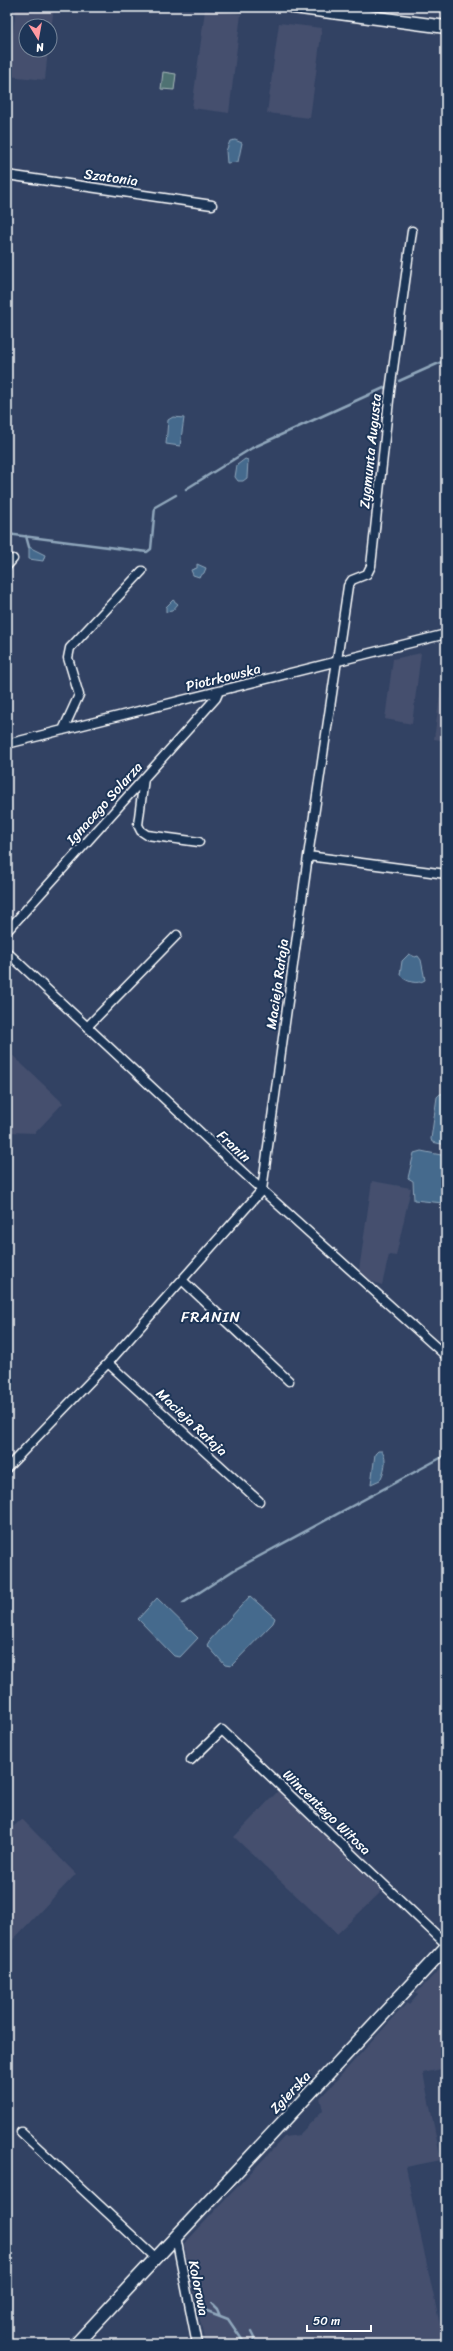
<svg xmlns="http://www.w3.org/2000/svg" width="453" height="2351" font-family="Sriracha,sans-serif">
<style>
.built{fill:#444f6e}
.green{fill:#4f7273;stroke:#a7b8b9}
.water{fill:#456b8d;stroke:#8fa6bb}
.lines{fill:none;stroke-linecap:round;stroke-linejoin:round}
.stream{stroke:#8fa6bb;stroke-width:2.5}
.minor-casing{stroke:#fff;stroke-width:11}
.secondary-casing{stroke:#fff;stroke-width:15}
.minor{stroke:#1d3557;stroke-width:8}
.secondary{stroke:#1d3557;stroke-width:12}
.labels{text-anchor:middle;stroke-width:4;stroke-linejoin:round;paint-order:stroke}
.street-label{font-size:14px;fill:#fff;stroke:#1d3557}
.neighbourhood-label{font-size:15px;letter-spacing:1px;fill:#fff;stroke:#1d3557}
</style>
<rect width="100%" height="100%" fill="#324263"/>
<filter id="ink" filterUnits="userSpaceOnUse"><feTurbulence type="fractalNoise" baseFrequency=".025" numOctaves="2"/><feDisplacementMap in="SourceGraphic" scale="8" xChannelSelector="R" yChannelSelector="G"/><feConvolveMatrix kernelMatrix="1 2 1 2 8 2 1 2 1" color-interpolation-filters="sRGB"/></filter>
<g filter="url(#ink)">
<path class="built" d="M 16,7 L 54,7 L 50,38 L 50,26 L 26,26 L 26,50 L 48,50 L 45,80 L 8,76 Z
M 205,10 L 241,14 L 229,113 L 192,108 Z
M 279,23 L 322,28 L 310,118 L 267,113 Z
M 446,651 L 446,741 L 434,739 Z
M 421,653 L 412,724 L 385,719 L 393,659 Z
M 9,1052 L 63,1103 L 35,1133 L 7,1132 Z
M 372,1181 L 411,1188 L 396,1256 L 389,1255 L 382,1285 L 371,1281 L 359,1270 Z
M 278,1791 L 382,1891 L 337,1934 L 234,1837 Z
M 22,1819 L 76,1874 L 7,1946 L 7,1832 Z
M 441,1968 L 446,1993 L 446,2068 L 423,2073 L 441,2160 L 406,2167 L 444,2344 L 205,2344 L 184,2244 L 284,2137 L 299,2135 L 323,2110 L 320,2098 L 407,2003 L 409,2005 L 418,1995 L 416,1993 Z"/>
<path class="green" d="M 163,72 L 176,74 L 174,90 L 161,89 Z"/>
<path class="water" d="M 235,140 L 242,143 L 238,162 L 227,163 L 226,151 L 230,141 Z
M 173,417 L 184,418 L 180,446 L 166,444 L 168,420 Z
M 245,459 L 248,460 L 247,478 L 243,481 L 238,481 L 235,477 L 237,465 Z
M 29,547 L 45,555 L 43,561 L 29,559 Z
M 197,564 L 206,568 L 204,573 L 199,577 L 193,575 L 191,570 L 197,568 Z
M 173,600 L 178,604 L 172,611 L 166,612 L 166,607 Z
M 409,954 L 415,957 L 418,956 L 421,960 L 425,980 C 417,985 406,982 400,975 L 402,961 Z
M 446,1093 L 446,1145 L 432,1142 L 431,1139 L 437,1097 L 440,1094 Z
M 421,1151 L 446,1156 L 446,1186 L 443,1203 L 414,1200 L 413,1181 L 408,1178 L 414,1153 Z
M 378,1451 L 382,1451 C 388,1458 384,1473 380,1480 L 371,1484 L 375,1454 Z
M 250,1596 L 275,1618 L 273,1623 L 231,1666 L 225,1665 L 207,1645 L 210,1640 Z
M 157,1598 L 198,1638 L 180,1657 L 174,1656 L 138,1619 Z"/>
<g class="lines">
<path class="stream" d="M 399,381 L 446,360
M 186,489 L 252,448 L 386,387
M 7,534 L 147,552 L 151,549 L 155,507 L 176,495
M 26,536 L 29,547
M 183,1603 L 234,1570 L 446,1455
M 212,2304 L 217,2309 L 220,2316
M 202,2309 L 228,2319 L 245,2344
M 251,2332 L 254,2338 L 253,2344"/>
<defs>
<path id="minor" d="M 7,175 L 212,205
M 7,566 L 13,559
M 63,730 L 79,695 L 68,658 L 70,648 L 142,571
M 7,744 L 446,634
M 144,778 L 138,825 L 141,831 L 147,835 L 199,842
M 308,856 L 446,874
M 7,931 L 216,698 L 219,691
M 7,952 L 262,1190 L 446,1356
M 87,1027 L 177,935
M 182,1280 L 289,1381
M 108,1363 L 259,1501
M 7,1468 L 108,1363 L 262,1190 L 308,856 L 348,586 L 352,580 L 367,574 L 371,566 L 390,391 L 412,231
M 191,1760 L 222,1730 L 446,1944
M 21,2132 L 156,2258
M 176,2237 L 197,2344"/>
<path id="secondary" d="M 293,7 L 446,27
M 76,2344 L 446,1947"/>
</defs>
<use href="#minor" class="minor-casing"/>
<use href="#secondary" class="secondary-casing"/>
<use href="#minor" class="minor"/>
<use href="#secondary" class="secondary"/>
</g>
</g>
<g class="labels">
<g class="street-label">
<text transform="translate(111 177) rotate(8)" y="5">Szatonia</text>
<text transform="translate(370 451) rotate(-84)" y="5">Zygmunta Augusta</text>
<text transform="translate(223 677) rotate(-14)" y="5">Piotrkowska</text>
<text transform="translate(104 803) rotate(-48)" y="5">Ignacego Solarza</text>
<text transform="translate(277 984) rotate(-82)" y="5">Macieja Rataja</text>
<text transform="translate(234 1146) rotate(43)" y="5">Franin</text>
<text transform="translate(192 1422) rotate(43)" y="5">Macieja Rataja</text>
<text transform="translate(327 1812) rotate(44)" y="5">Wincentego Witosa</text>
<text transform="translate(290 2092) rotate(-47)" y="5">Zgierska</text>
<text transform="translate(199 2288) rotate(79)" y="5">Kolorowa</text>
</g>
<g class="neighbourhood-label">
<text x="211" y="1322">FRANIN</text>
</g>
</g>
<rect width="453" height="2351" fill="none" stroke="#1d3557" stroke-width="24"/>
<rect x="12" y="12" width="429" height="2327" fill="none" stroke="#fff" stroke-width="1.5" filter="url(#ink)"/>
<g transform="translate(38 38) rotate(169)"><circle r="19" fill="#1d3557" stroke="#77869a"/>
<path d="M0-3L7 15L0 10L-7 15Z" fill="#ff9aa2"/>
<text y="-6" font-size="11" font-weight="bold" text-anchor="middle" fill="#ffffff">N</text>
</g>
<path d="M307 2325v6h64v-6" fill="none" stroke="#ffffff" stroke-width="2"/>
<text x="313" y="2325" font-size="12" fill="#ffffff" stroke="#1d3557" stroke-width="3" paint-order="stroke">50 m</text>
</svg>
